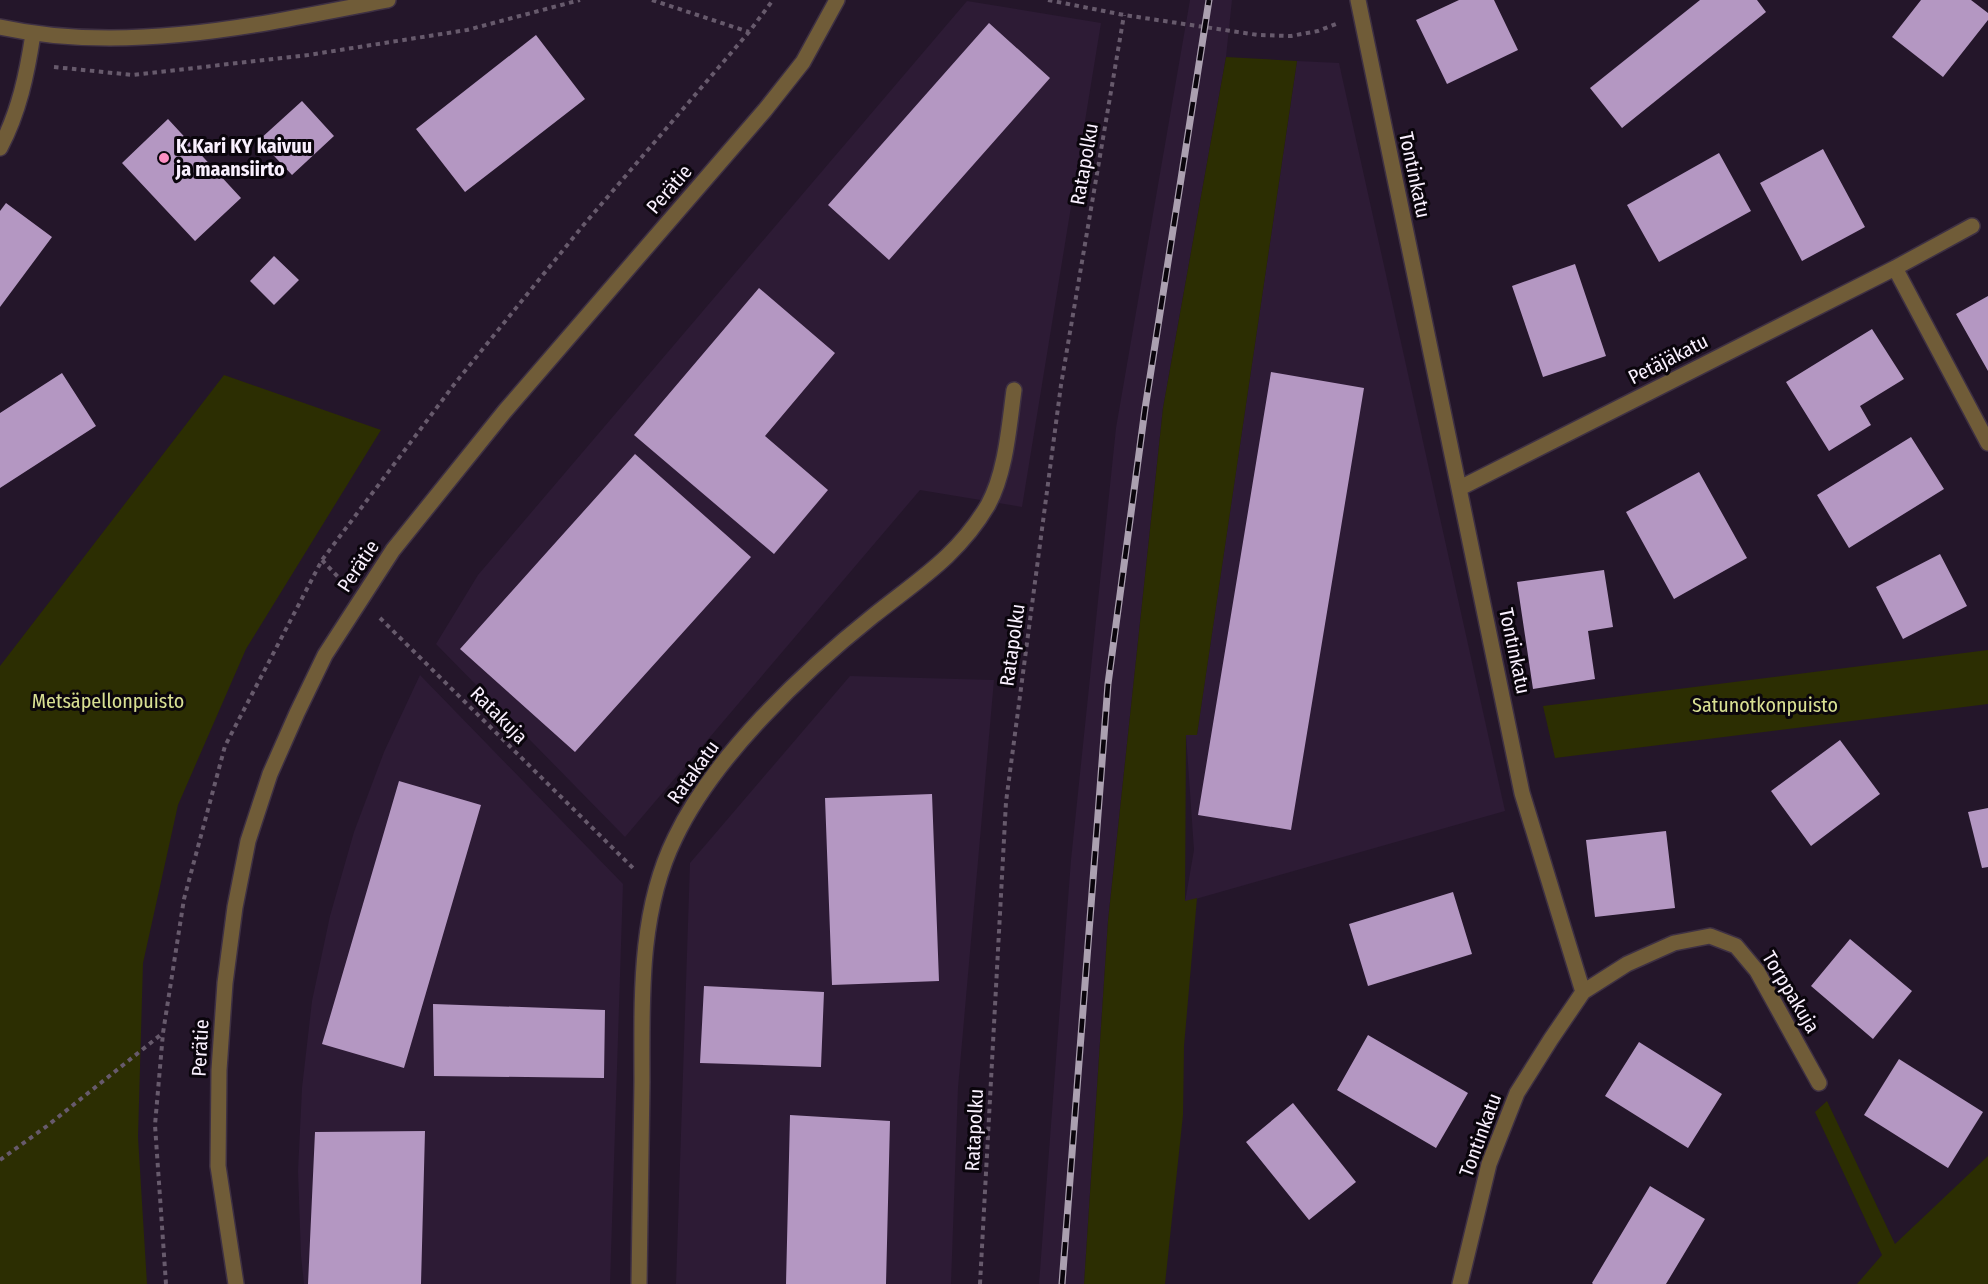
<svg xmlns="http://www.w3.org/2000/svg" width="1988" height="1284" font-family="'Fira Sans Condensed',sans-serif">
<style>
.built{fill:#2d1b35}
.green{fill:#2c2e02}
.building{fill:#b497c2}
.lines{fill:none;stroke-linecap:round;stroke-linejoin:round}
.minor-casing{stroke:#3e3043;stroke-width:18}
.path{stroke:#675a6c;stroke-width:4;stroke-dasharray:4.5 4.5;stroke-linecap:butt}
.minor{stroke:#705c38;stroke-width:15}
.rail-casing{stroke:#aba0b0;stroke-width:7}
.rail{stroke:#0a050c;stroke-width:4.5;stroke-dasharray:14;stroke-linecap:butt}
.poi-dot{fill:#fc8fc3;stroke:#0a050c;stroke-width:2}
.labels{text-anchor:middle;stroke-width:6;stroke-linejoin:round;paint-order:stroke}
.poi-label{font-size:20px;font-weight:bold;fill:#f9f0fe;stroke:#0a050c;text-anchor:start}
.street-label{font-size:20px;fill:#f9f0fe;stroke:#0a050c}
.park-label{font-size:20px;fill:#d9e093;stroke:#0a050c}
</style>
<rect width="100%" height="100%" fill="#24162a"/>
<path class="built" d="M 1190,0 L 1232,0 L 1226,57 L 1163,408 L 1108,921 L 1084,1284 L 1039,1284 L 1071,860 L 1116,428 Z
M 967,1 L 1101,23 L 1022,507 L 920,490 L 625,837 L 436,644 L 478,575 Z
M 1297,61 L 1339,63 L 1505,811 L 1185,902 L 1194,850 L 1186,735 L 1197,734 Z
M 420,675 L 623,884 L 610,1284 L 304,1284 L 301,1256 L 298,1171 L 302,1088 L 312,1001 L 330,916 L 354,832 L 384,752 Z
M 850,676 L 994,680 L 958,1088 L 951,1284 L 676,1284 L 690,863 Z"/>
<path class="green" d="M 1226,57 L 1297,61 L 1197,735 L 1186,735 L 1185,901 L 1197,898 L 1184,1046 L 1183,1115 L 1165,1284 L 1084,1284 L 1108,921 L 1163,408 Z
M 224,375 L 381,430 L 246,649 L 178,805 L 143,963 L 138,1137 L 147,1284 L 0,1284 L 0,666 Z
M 1988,650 L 1988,704 L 1555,758 L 1543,706 Z
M 1827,1101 L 1895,1244 L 1988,1156 L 1988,1284 L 1857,1284 L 1882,1255 L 1815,1112 Z"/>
<path class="building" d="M 1459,0 L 1494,0 L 1518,50 L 1447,84 L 1416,20 Z
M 1700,0 L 1757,0 L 1766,12 L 1622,128 L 1590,88 Z
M 1921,0 L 1971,0 L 1988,13 L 1988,20 L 1943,77 L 1892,37 Z
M 989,23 L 1050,78 L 889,260 L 828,205 Z
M 536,35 L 585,99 L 465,192 L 416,129 Z
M 302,101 L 334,136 L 292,175 L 259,140 Z
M 168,119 L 241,198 L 195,241 L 122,163 Z
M 1823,149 L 1865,227 L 1802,261 L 1760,183 Z
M 1719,153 L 1751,211 L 1659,262 L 1627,205 Z
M 6,203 L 52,237 L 0,307 L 0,211 Z
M 274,256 L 299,280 L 274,305 L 250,281 Z
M 1575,264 L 1606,356 L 1543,377 L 1512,286 Z
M 759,288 L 835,353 L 765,436 L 828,490 L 774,554 L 634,435 Z
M 1988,296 L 1988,371 L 1956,314 Z
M 1872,329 L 1904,379 L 1860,406 L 1871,425 L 1829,451 L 1786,382 Z
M 1271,372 L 1364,388 L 1291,830 L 1198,815 Z
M 62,373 L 96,426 L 0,488 L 0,413 Z
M 1911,437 L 1944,489 L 1849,548 L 1817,495 Z
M 635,454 L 751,557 L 575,752 L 460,649 Z
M 1699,472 L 1747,558 L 1674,599 L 1626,512 Z
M 1940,554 L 1967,606 L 1903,639 L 1876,587 Z
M 1604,570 L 1613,627 L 1588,631 L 1595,679 L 1533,689 L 1517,582 Z
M 1840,740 L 1880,794 L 1811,846 L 1771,791 Z
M 399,781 L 481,805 L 404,1068 L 322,1044 Z
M 932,794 L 939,981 L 832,985 L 825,798 Z
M 1988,808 L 1988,867 L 1982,868 L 1968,812 Z
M 1666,831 L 1675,908 L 1595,917 L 1586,840 Z
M 1453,892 L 1472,954 L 1368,986 L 1349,924 Z
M 1850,939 L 1912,991 L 1873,1039 L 1811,986 Z
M 704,986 L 824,992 L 821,1067 L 700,1063 Z
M 433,1004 L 605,1010 L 604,1078 L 434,1076 Z
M 1368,1035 L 1468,1093 L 1436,1148 L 1337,1090 Z
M 1639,1042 L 1722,1094 L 1688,1148 L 1605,1096 Z
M 1899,1059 L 1983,1112 L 1948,1168 L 1864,1115 Z
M 1293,1103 L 1356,1182 L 1309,1220 L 1246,1142 Z
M 790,1115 L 890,1121 L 886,1284 L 786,1284 Z
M 425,1131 L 421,1284 L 308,1284 L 315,1132 Z
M 1650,1186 L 1705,1219 L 1666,1284 L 1593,1284 L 1592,1283 Z"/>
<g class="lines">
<defs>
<path id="minor" d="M 1358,0 L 1522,793 L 1583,992 L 1551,1039 L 1517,1093 L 1489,1164 L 1460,1284
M 0,27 C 127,55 263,24 388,0
M 0,148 C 19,112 27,74 33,34
M 1895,268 L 1988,443
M 1460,488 L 1895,268 L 1972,226
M 1583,992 L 1627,964 L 1674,943 L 1710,936 L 1736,946 L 1757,971 L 1819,1083
M 236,1284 L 218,1166 L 219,1070 L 225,983 L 235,907 L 248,841 L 270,774 L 297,713 L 325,655 L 393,550 L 505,411 L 765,110 L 803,62 L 837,0
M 639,1284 C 640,1217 641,1149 642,1082 C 642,1001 638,913 675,838 C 714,756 803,672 873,616 C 918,580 958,556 988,505 C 1006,472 1009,426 1014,390"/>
</defs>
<use href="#minor" class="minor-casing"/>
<path class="path" d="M 652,0 L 749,32
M 1048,0 L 1124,15 L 1258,35 L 1291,36 L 1318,31 L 1336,24
M 54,67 L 133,75 L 308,55 L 467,30 L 580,0
M 322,560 L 342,581
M 380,618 L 635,870
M 0,1160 L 47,1126 L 163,1033
M 166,1284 L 155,1125 L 163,1033 L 184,899 L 225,746 L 322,560 L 456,382 L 581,228 L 749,32 L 773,0
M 980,1284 L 1006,802 L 1061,385 L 1124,15"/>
<use href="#minor" class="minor"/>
<defs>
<path id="rail" d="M 1062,1284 L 1108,684 L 1145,409 L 1209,0"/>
</defs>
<use href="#rail" class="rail-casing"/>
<use href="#rail" class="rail"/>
</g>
<circle class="poi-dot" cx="164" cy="158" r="6"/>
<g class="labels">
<g class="poi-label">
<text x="176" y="153">K.Kari KY kaivuu<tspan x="176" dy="23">ja maansiirto</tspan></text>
</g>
<g class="street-label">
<text transform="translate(1084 164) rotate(-80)" y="7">Ratapolku</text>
<text transform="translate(1415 175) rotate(78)" y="7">Tontinkatu</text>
<text transform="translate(669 189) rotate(-49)" y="7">Perätie</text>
<text transform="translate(1668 359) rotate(-27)" y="7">Petäjäkatu</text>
<text transform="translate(358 566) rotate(-56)" y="7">Perätie</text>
<text transform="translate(1012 645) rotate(-82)" y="7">Ratapolku</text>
<text transform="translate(1515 651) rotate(78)" y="7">Tontinkatu</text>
<text transform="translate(499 715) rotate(45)" y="7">Ratakuja</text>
<text transform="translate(693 772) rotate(-54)" y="7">Ratakatu</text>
<text transform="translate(1791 992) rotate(59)" y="7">Torppakuja</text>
<text transform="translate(200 1048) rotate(-87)" y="7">Perätie</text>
<text transform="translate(974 1130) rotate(-87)" y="7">Ratapolku</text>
<text transform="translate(1480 1135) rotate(-70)" y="7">Tontinkatu</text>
</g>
<g class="park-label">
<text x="108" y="708">Metsäpellonpuisto</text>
<text x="1765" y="712">Satunotkonpuisto</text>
</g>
</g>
</svg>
